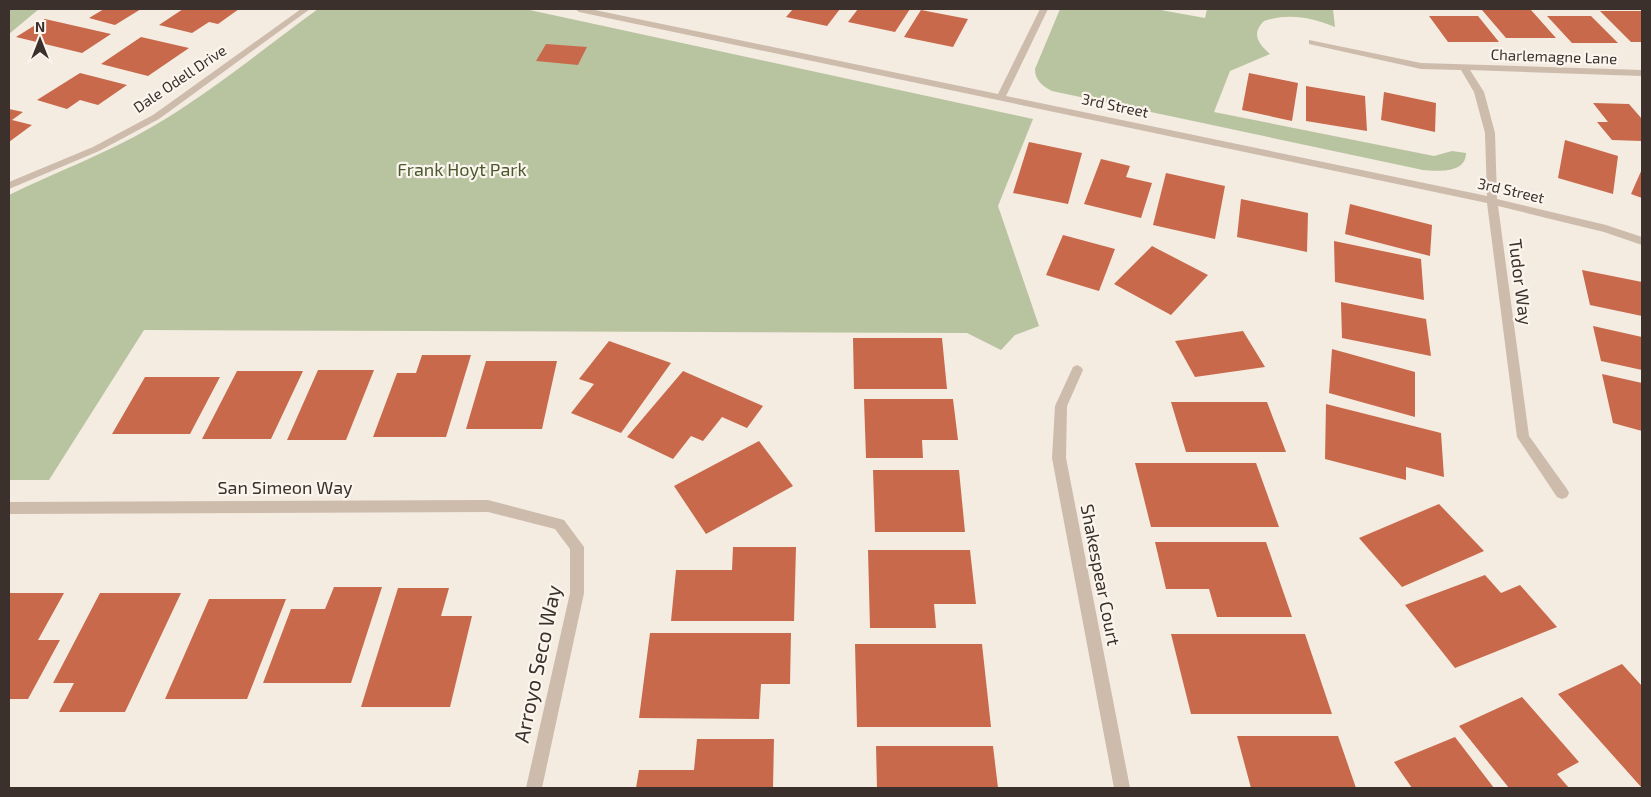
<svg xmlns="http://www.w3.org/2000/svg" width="1651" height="797" font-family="'Exo 2',sans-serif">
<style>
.green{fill:#b8c4a0}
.building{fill:#c8694b}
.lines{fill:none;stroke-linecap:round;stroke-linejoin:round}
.street{fill:#cdbbac;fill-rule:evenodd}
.labels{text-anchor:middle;stroke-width:4.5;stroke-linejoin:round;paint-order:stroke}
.far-street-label{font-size:15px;fill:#3b302b;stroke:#fbf5ee}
.park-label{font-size:18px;fill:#4a5a2e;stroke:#fbf5ee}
.street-label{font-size:18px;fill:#3b302b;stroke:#fbf5ee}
.near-street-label{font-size:21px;fill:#3b302b;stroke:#fbf5ee}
</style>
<rect width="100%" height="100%" fill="#f4ebe1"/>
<path class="green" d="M 9,9 L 39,9 L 9,34 Z
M 318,9 L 525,9 L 1033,119 L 998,206 L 1039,326 L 1015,335 L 1001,350 L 967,333 L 144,330 L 49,480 L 9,480 L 9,195 C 56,172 105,154 150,128 C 209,94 263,49 318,9 Z
M 1060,9 L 1155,9 L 1205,18 L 1207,9 L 1333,9 L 1335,27 C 1311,17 1288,13 1264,21 C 1251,34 1258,43 1270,54 L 1230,71 L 1214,112 L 1434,156 L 1452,151 L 1466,153 C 1466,174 1437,171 1423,170 L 1052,91 C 1042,86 1035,80 1035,69 Z"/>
<path class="building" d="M 104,9 L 141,9 L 115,25 L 89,18 Z
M 183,9 L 239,9 L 218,24 L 209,22 L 192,33 L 159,25 Z
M 793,9 L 840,9 L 827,26 L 786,17 Z
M 858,9 L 910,9 L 895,32 L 848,22 Z
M 921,10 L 968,19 L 953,47 L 904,37 Z
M 1482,10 L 1531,10 L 1556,38 L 1506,38 Z
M 1600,11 L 1642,11 L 1642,42 L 1631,42 Z
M 1429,16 L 1478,16 L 1499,42 L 1448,42 Z
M 1547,16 L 1591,16 L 1618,43 L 1572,43 Z
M 45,19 L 111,34 L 82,53 L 16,37 Z
M 141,37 L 189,48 L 148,76 L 101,64 Z
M 546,44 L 587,47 L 578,65 L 536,61 Z
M 80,73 L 127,85 L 98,105 L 80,100 L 67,109 L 37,100 Z
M 1249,73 L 1298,83 L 1292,121 L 1242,110 Z
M 1306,86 L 1365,96 L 1367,131 L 1306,121 Z
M 1384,92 L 1436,103 L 1435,132 L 1381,120 Z
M 1593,103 L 1629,104 L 1642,119 L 1642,141 L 1612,140 L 1597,122 L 1608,122 Z
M 9,109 L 23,112 L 12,120 L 32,125 L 9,142 Z
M 1565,140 L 1618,156 L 1613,194 L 1558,178 Z
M 1029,142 L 1082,153 L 1068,204 L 1013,193 Z
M 1101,159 L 1130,166 L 1126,177 L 1152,183 L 1141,218 L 1084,204 Z
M 1642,169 L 1642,198 L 1631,194 Z
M 1166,173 L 1225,186 L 1215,239 L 1153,225 Z
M 1241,199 L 1308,213 L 1307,252 L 1237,237 Z
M 1350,204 L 1432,225 L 1430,256 L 1345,234 Z
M 1063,235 L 1115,249 L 1099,291 L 1046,275 Z
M 1334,241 L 1421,259 L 1424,300 L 1335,282 Z
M 1152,246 L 1208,275 L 1171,315 L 1114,284 Z
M 1582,270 L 1642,282 L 1642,316 L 1590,305 Z
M 1341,302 L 1426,319 L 1431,356 L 1342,338 Z
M 1593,326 L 1642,337 L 1642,370 L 1601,361 Z
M 1243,331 L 1265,367 L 1195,377 L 1175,341 Z
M 853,338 L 942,338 L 947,389 L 854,389 Z
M 609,341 L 671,363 L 621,433 L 571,413 L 594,384 L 579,379 Z
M 1332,349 L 1415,372 L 1415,417 L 1329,393 Z
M 422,355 L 471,355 L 446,437 L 373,437 L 397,373 L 416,373 Z
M 486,361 L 557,361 L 542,429 L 466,429 Z
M 318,370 L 374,370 L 346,440 L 287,440 Z
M 237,371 L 303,371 L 271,439 L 202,439 Z
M 683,371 L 763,406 L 747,428 L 722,417 L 703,441 L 691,436 L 673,459 L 627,437 Z
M 1602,374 L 1642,383 L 1642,431 L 1613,423 Z
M 145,377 L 220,377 L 190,434 L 112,434 Z
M 864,399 L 953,399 L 958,440 L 922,440 L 923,458 L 866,458 Z
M 1171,402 L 1267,402 L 1286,452 L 1186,452 Z
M 1326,404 L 1441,433 L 1444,477 L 1406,467 L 1406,480 L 1325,459 Z
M 759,441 L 793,486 L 706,534 L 674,486 Z
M 1135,463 L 1256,463 L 1279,527 L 1151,527 Z
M 873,470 L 959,470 L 965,532 L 875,532 Z
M 1439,504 L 1484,551 L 1402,587 L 1359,538 Z
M 1155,542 L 1266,542 L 1292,617 L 1217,617 L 1209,589 L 1166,589 Z
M 733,547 L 796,547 L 794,621 L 671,621 L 676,570 L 732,570 Z
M 868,550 L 970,550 L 976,604 L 934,604 L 936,628 L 870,628 Z
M 1485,575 L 1501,593 L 1520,585 L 1557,627 L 1455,668 L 1405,605 Z
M 334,587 L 382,587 L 351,683 L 263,683 L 291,609 L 325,609 Z
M 398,588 L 449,588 L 441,616 L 472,616 L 450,707 L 361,707 Z
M 9,593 L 64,593 L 38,640 L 60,640 L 28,699 L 9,699 Z
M 100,593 L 181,593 L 125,712 L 59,712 L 74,683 L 53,683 Z
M 209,599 L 286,599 L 247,699 L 165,699 Z
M 650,633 L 791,633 L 790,684 L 761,684 L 759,719 L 639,718 Z
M 1171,634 L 1305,634 L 1332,714 L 1191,714 Z
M 855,644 L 982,644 L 991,727 L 857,727 Z
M 1622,664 L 1642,686 L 1642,788 L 1558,694 Z
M 1522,697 L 1579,762 L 1557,774 L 1569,788 L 1509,788 L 1459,726 Z
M 1237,736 L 1338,736 L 1356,788 L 1251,788 Z
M 1455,737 L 1494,788 L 1412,788 L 1394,762 Z
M 697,739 L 774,739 L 773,788 L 636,788 L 639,770 L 694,770 Z
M 876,746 L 993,746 L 998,788 L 877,788 Z"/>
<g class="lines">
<path class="street" d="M 301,9 L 310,9 L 159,119 L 99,151 L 9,189 L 9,182 L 93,147 L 153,115 Z
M 575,9 L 590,9 L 998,94 L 1040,9 L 1048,9 L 1006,96 L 1487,196 L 1485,133 L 1474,92 L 1461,70 L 1421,69 L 1309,44 L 1309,40 L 1421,63 L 1642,70 L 1642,76 L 1470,70 L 1484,92 L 1495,133 L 1497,199 L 1606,225 L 1642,237 L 1642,245 L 1604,232 L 1498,206 L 1529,436 L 1567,489 L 1569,493 L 1567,497 L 1562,499 L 1557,497 L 1517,437 L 1487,203 L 579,12 Z
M 1077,365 L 1081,367 L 1083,370 L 1067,406 L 1066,458 L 1130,788 L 1114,788 L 1052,458 L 1055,406 L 1073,367 Z
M 488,500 L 564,520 L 584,547 L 584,593 L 542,788 L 526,788 L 570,593 L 570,549 L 555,529 L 488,512 L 9,514 L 9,502 Z"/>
</g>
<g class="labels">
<g class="far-street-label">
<text transform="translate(1554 57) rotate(2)" y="5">Charlemagne Lane</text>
<text transform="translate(180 79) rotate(-34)" y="5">Dale Odell Drive</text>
<text transform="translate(1115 106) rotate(12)" y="5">3rd Street</text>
<text transform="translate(1511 191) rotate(13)" y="5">3rd Street</text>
</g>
<g class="park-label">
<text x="462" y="176">Frank Hoyt Park</text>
</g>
<g class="street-label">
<text transform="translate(1520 282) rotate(83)" y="6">Tudor Way</text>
<text x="285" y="494">San Simeon Way</text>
<text transform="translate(1100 575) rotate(79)" y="6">Shakespear Court</text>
</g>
<g class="near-street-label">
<text transform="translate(538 664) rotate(-78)" y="7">Arroyo Seco Way</text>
</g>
</g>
<rect width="1651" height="797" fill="none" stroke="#3b302b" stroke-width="20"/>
<g transform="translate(40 40)" stroke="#fbf5ee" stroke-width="4" paint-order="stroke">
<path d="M0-4L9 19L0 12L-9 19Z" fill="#3b302b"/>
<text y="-8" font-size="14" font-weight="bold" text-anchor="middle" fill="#3b302b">N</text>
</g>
</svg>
